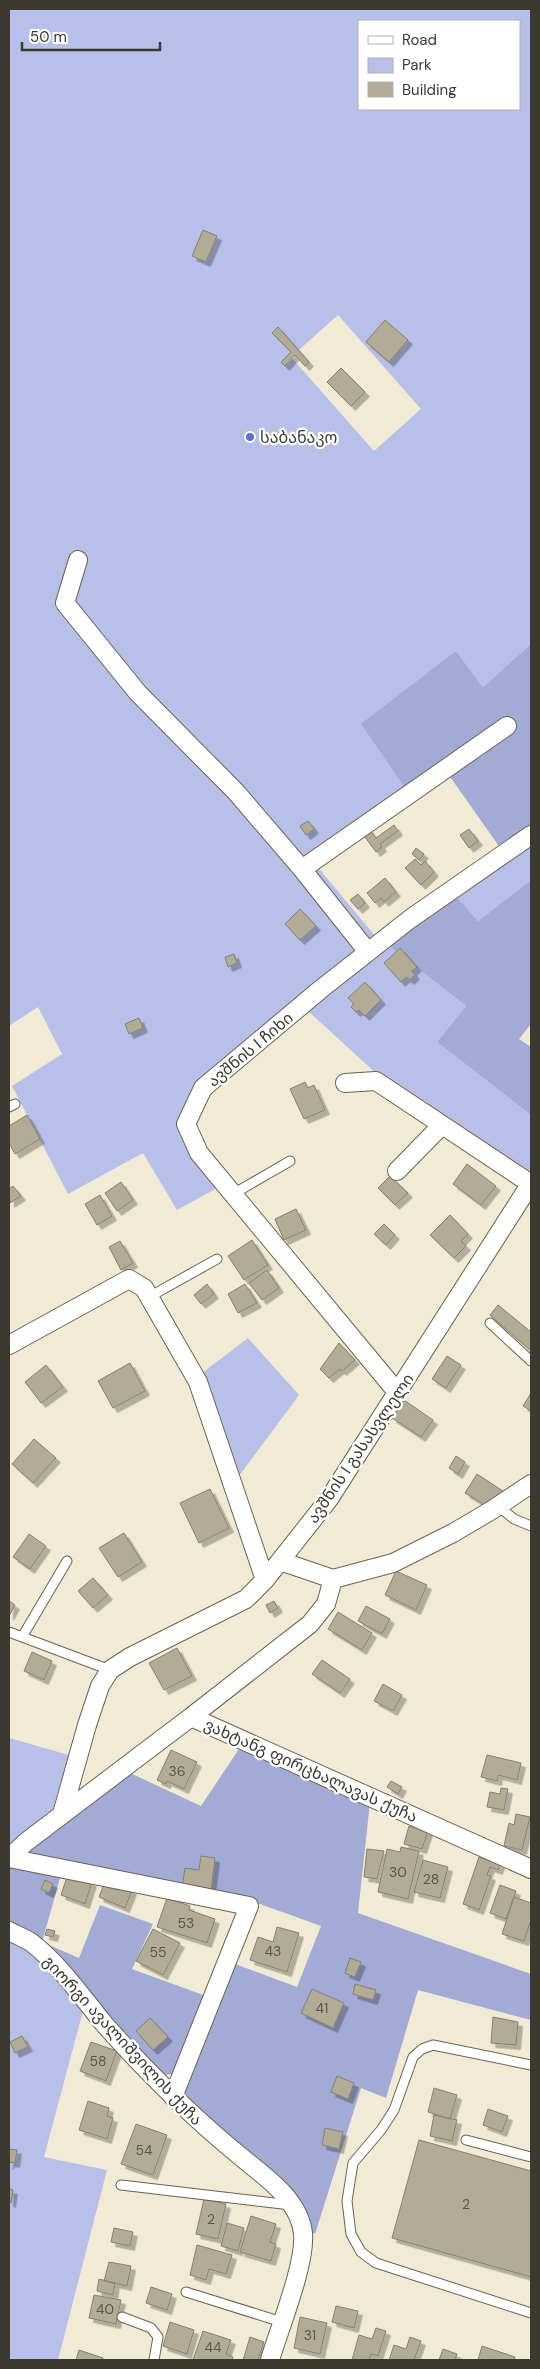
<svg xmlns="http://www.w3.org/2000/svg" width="540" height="2369" font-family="'DM Sans','Noto Sans Georgian',sans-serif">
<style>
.green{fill:#b7c0e9;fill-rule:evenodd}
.forest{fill:#a1abd6}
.building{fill:#b2ac97;stroke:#85806c;filter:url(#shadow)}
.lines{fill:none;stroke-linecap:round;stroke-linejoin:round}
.service-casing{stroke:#696451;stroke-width:11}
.minor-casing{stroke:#696451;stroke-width:20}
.service{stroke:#fff;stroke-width:9}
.minor{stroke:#fff;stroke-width:18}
.poi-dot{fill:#5e6ce4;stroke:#fff;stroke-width:2}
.labels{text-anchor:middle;stroke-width:4.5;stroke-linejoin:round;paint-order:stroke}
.number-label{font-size:14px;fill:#59564a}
.poi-label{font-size:16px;fill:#3b3930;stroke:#fff;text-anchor:start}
.street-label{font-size:16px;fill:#3b3930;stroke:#fff}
</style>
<defs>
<filter id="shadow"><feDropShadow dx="4.5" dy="4.5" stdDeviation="0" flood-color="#0004"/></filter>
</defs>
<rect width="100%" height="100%" fill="#f1ebd5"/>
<path class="green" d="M 9,9 L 531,9 L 531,644 L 483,687 L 456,651 L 406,789 L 311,859 L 376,937 L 294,1003 L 179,1124 L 219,1187 L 177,1210 L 143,1153 L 68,1194 L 12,1086 L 62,1054 L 38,1007 L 9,1026 ZM 359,21 L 519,21 L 519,109 L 359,109 ZM 338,315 L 421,409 L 374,451 L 291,357 Z
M 531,845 L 531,880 L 478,921 L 456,896 Z
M 389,946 L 466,1006 L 437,1042 L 531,1115 L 531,1172 L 528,1174 L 379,1076 L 308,1011 Z
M 248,1338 L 299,1395 L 239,1476 L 202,1373 Z
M 9,1738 L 69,1755 L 51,1815 L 9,1850 Z
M 9,1936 L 27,1946 L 84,2007 L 44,2157 L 107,2170 L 58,2360 L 9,2360 Z"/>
<path class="forest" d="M 531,644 L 531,828 L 501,849 L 441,764 L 406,789 L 361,724 L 456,651 L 483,687 Z
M 531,880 L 531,1024 L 519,1039 L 531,1047 L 531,1115 L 437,1042 L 466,1006 L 389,946 L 456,896 L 478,921 Z
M 241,1746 L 370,1802 L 358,1913 L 531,1974 L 531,2020 L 418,1990 L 386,2098 L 361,2088 L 315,2234 L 307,2229 L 180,2096 L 235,1964 L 297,1987 L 321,1926 L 260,1904 L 228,1896 L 21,1854 L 128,1772 L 201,1806 Z
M 9,1865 L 62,1871 L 42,1942 L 79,1958 L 100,1905 L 153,1924 L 132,1969 L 206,1996 L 172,2074 L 159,2076 L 9,1923 Z"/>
<path class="building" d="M 203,230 L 217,236 L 206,262 L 192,256 Z
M 385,320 L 408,340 L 389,362 L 366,342 Z
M 278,327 L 309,362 L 305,366 L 295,355 L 285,366 L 281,362 L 291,352 L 272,333 Z
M 341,368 L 365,392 L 351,406 L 327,382 Z
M 308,821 L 314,829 L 306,835 L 300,826 Z
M 394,825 L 398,831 L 380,844 L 382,847 L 376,852 L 362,833 L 368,828 L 376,838 Z
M 469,829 L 478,841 L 469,848 L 460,835 Z
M 416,848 L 424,854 L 419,860 L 412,854 Z
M 415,859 L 421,865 L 425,861 L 434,872 L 421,885 L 405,868 Z
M 385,878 L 396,892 L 384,902 L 381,898 L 375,903 L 367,893 Z
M 358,894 L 365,903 L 358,909 L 350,900 Z
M 300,909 L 316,926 L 300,940 L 285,924 Z
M 400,948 L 417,967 L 412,971 L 415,975 L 410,980 L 406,977 L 401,982 L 384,963 Z
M 234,954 L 237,963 L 228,967 L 225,957 Z
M 365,982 L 381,1000 L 365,1016 L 359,1010 L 356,1012 L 351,1007 L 354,1004 L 348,998 Z
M 139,1018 L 143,1028 L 129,1034 L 125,1024 Z
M 305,1082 L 308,1088 L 314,1085 L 325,1110 L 304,1119 L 290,1089 Z
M 27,1115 L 40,1139 L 15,1154 L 9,1143 L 9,1126 Z
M 467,1164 L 496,1186 L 481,1205 L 453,1184 Z
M 390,1176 L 408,1193 L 395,1205 L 378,1188 Z
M 121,1182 L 133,1200 L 117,1211 L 105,1193 Z
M 13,1186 L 21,1196 L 10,1203 L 9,1189 Z
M 100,1195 L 112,1216 L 97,1225 L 85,1204 Z
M 296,1209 L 306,1230 L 284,1240 L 275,1219 Z
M 450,1215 L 468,1234 L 461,1241 L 466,1246 L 454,1258 L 430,1235 Z
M 384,1224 L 395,1235 L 386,1245 L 374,1234 Z
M 252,1240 L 268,1265 L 244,1280 L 228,1256 Z
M 120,1241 L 133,1263 L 121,1270 L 109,1247 Z
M 267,1270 L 279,1288 L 262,1300 L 249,1283 Z
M 207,1284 L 214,1294 L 201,1304 L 194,1295 Z
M 245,1284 L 257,1303 L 238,1313 L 228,1294 Z
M 498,1305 L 531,1332 L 531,1351 L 490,1315 Z
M 339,1343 L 355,1360 L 342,1371 L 340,1369 L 329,1378 L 320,1369 Z
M 447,1356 L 461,1365 L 446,1388 L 432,1379 Z
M 130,1363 L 145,1391 L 113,1408 L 98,1381 Z
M 46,1365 L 63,1387 L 41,1403 L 25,1382 Z
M 531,1393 L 531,1411 L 523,1406 Z
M 404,1400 L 433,1420 L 421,1437 L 392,1418 Z
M 34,1439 L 56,1458 L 33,1483 L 12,1464 Z
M 456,1456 L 465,1462 L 458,1474 L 449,1468 Z
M 477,1474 L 506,1493 L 487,1506 L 465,1493 Z
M 210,1489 L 229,1528 L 199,1543 L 180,1503 Z
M 124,1533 L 142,1562 L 118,1577 L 99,1548 Z
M 29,1534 L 46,1546 L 30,1569 L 13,1557 Z
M 396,1571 L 427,1585 L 416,1610 L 385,1595 Z
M 93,1578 L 108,1595 L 93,1608 L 78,1591 Z
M 9,1601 L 15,1605 L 9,1616 Z
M 274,1601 L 278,1608 L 270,1613 L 266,1605 Z
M 366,1606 L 390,1619 L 382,1634 L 358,1621 Z
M 338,1612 L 372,1633 L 362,1650 L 328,1629 Z
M 177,1648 L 192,1676 L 164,1690 L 149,1663 Z
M 32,1652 L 52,1661 L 44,1680 L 24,1671 Z
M 322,1660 L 350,1679 L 340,1693 L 312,1674 Z
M 383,1684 L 402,1695 L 393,1711 L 374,1701 Z
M 171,1750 L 197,1762 L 184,1789 L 167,1781 L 166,1784 L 157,1780 Z
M 487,1755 L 521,1763 L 517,1780 L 498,1775 L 497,1781 L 481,1777 Z
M 391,1781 L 402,1787 L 398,1794 L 387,1787 Z
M 501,1788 L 508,1789 L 504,1810 L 487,1807 L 490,1792 L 500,1794 Z
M 516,1814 L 530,1817 L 522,1850 L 504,1846 L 509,1823 L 514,1825 Z
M 409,1826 L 428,1831 L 422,1849 L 404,1844 Z
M 401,1847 L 419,1851 L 408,1899 L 378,1892 L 387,1849 L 400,1852 Z
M 367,1849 L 384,1851 L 377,1879 L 364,1877 Z
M 201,1856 L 215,1858 L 211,1891 L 182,1887 L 185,1868 L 199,1870 Z
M 479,1857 L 500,1864 L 498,1870 L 490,1867 L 487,1875 L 491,1876 L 479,1910 L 463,1904 Z
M 423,1860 L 448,1867 L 440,1898 L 414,1892 Z
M 68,1874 L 92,1882 L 85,1904 L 61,1895 Z
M 45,1880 L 53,1884 L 49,1893 L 41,1889 Z
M 104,1884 L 119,1890 L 120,1886 L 132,1890 L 125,1908 L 99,1897 Z
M 500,1885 L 516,1891 L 506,1919 L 490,1913 Z
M 514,1897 L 531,1903 L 531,1920 L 524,1941 L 502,1934 Z
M 167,1898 L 190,1906 L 189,1910 L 215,1919 L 207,1943 L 157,1927 Z
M 277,1927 L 299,1933 L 287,1972 L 250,1960 L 258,1937 L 273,1942 Z
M 47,1929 L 55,1931 L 53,1937 L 45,1935 Z
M 153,1929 L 180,1943 L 163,1975 L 136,1961 Z
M 350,1958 L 361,1962 L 355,1977 L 345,1973 Z
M 355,1984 L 376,1990 L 373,2000 L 353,1994 Z
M 312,1989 L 344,2003 L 333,2028 L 301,2013 Z
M 493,2017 L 518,2022 L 516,2045 L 491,2043 Z
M 150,2018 L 168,2037 L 153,2050 L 136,2031 Z
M 22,2036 L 28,2047 L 15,2053 L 10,2042 Z
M 91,2042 L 117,2051 L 106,2081 L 80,2071 Z
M 337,2076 L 354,2083 L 348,2099 L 331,2092 Z
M 434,2088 L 457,2095 L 450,2119 L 428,2112 Z
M 88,2101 L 109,2108 L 107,2116 L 113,2118 L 107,2139 L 79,2130 Z
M 488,2109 L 508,2116 L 502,2132 L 483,2125 Z
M 434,2115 L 457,2120 L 452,2141 L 430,2136 Z
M 136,2124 L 167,2135 L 153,2175 L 121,2164 Z
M 325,2128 L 343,2132 L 339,2149 L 322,2145 Z
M 419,2140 L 531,2171 L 531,2277 L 392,2238 Z
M 9,2149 L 17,2150 L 15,2163 L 9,2162 L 9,2165 Z
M 9,2189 L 13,2190 L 11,2203 L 9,2202 Z
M 204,2199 L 226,2204 L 218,2239 L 196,2234 Z
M 251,2216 L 276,2224 L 270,2242 L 276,2244 L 271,2261 L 240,2252 Z
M 227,2223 L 244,2228 L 238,2251 L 221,2246 Z
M 114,2228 L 133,2232 L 130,2246 L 111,2242 Z
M 197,2245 L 232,2255 L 226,2274 L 209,2269 L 206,2280 L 190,2275 Z
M 109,2262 L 131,2266 L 127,2286 L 104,2281 Z
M 99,2279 L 115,2283 L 113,2295 L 97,2291 Z
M 151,2287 L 172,2294 L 167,2310 L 146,2303 Z
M 94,2295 L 121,2300 L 116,2324 L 89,2318 Z
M 336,2306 L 358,2311 L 354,2328 L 332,2322 Z
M 300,2317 L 327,2323 L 320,2354 L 294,2348 Z
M 170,2322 L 194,2330 L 187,2354 L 163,2346 Z
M 376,2328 L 386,2331 L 378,2356 L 371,2354 L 369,2360 L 352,2360 L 359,2335 L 372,2339 Z
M 203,2331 L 231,2340 L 226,2354 L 233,2357 L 232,2360 L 193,2360 Z
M 250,2337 L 264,2342 L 258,2360 L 243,2360 Z
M 410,2337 L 421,2341 L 414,2360 L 389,2360 L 394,2345 L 406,2349 Z
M 482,2346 L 515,2357 L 514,2360 L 478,2360 Z
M 443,2349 L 457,2354 L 455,2360 L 439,2360 Z
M 79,2350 L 103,2358 L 103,2360 L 76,2360 Z"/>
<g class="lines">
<defs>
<path id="service" d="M 9,1107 L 15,1104
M 233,1194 L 290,1161
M 149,1297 L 217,1259
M 490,1323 L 531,1361
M 498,1506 L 514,1519 L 531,1526
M 9,1632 L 110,1670
M 22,1637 L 67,1561
M 531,2065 L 433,2045 L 422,2049 L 413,2057 L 394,2110 L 381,2130 L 353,2163 L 347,2201 L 351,2234 L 361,2252 L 376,2263 L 531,2313
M 466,2140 L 531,2157
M 121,2185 L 291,2205
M 186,2292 L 282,2322
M 122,2317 L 151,2328 L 158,2337 L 154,2360"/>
<path id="minor" d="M 78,560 L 65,603 L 138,693 L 236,792 L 302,869 L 368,952
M 302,869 L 507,726
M 345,1083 L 376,1081 L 531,1184
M 397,1171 L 442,1125
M 9,1345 L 129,1279 L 144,1288 L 198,1382 L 265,1580
M 397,1392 L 199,1153 L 186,1124 L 203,1088 L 321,989 L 410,919 L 531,835
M 280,1561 L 333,1579 L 393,1563 L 453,1533 L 492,1510 L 531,1484
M 191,1717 L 310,1624 L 326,1604 L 333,1579
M 62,1814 L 87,1725 L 100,1686 L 110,1670 L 130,1657 L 246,1599 L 265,1580 L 329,1499 L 531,1183
M 9,1858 L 26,1842 L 191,1717 L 531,1869
M 9,1858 L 249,1906 L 173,2097
M 9,1931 C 16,1935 25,1938 32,1943 C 61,1966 82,1997 105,2025 C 147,2072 191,2116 240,2156 C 265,2177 299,2199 303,2233 C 306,2264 279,2329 270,2360"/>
</defs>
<use href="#service" class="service-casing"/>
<use href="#minor" class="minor-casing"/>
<use href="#service" class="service"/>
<use href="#minor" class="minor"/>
</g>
<circle class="poi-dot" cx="250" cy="437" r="5"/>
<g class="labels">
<g class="number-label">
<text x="177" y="1776">36</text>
<text x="398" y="1877">30</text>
<text x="431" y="1884">28</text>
<text x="186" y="1928">53</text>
<text x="273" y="1956">43</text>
<text x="158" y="1957">55</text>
<text x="322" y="2013">41</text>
<text x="98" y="2066">58</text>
<text x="144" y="2155">54</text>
<text x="466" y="2209">2</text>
<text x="211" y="2224">2</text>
<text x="105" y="2314">40</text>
<text x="310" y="2340">31</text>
<text x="213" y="2352">44</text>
</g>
<g class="poi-label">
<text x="260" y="443">საბანაკო</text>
</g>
<g class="street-label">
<text transform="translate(250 1049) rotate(-40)" y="6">ავშნის I ჩიხი</text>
<text transform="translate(360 1448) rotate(-56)" y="6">ავშნის I გასასვლელი</text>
<text transform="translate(311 1770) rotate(24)" y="6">ვახტანგ ფირცხალავას ქუჩა</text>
<text transform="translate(123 2040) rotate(47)" y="6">გიორგი ავალიშვილის ქუჩა</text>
</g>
</g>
<rect width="540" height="2369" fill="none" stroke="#3b3930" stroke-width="20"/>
<rect x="358" y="20" width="162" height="90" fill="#ffffff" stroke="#b1b0ac"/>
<rect x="368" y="36" width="25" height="8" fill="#ffffff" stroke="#b1b0ac"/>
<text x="402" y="45" font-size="15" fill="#3b3930">Road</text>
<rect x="368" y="58" width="25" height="15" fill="#b7c0e9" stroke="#b1b0ac"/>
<text x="402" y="70" font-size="15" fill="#3b3930">Park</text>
<rect x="368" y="82" width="25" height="15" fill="#b2ac97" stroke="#b1b0ac"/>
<text x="402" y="95" font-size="15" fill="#3b3930">Building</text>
<path d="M22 42v8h138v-8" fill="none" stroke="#3b3930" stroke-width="2.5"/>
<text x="30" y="42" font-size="15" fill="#3b3930" stroke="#ffffff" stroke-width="4" paint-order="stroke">50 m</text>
</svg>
